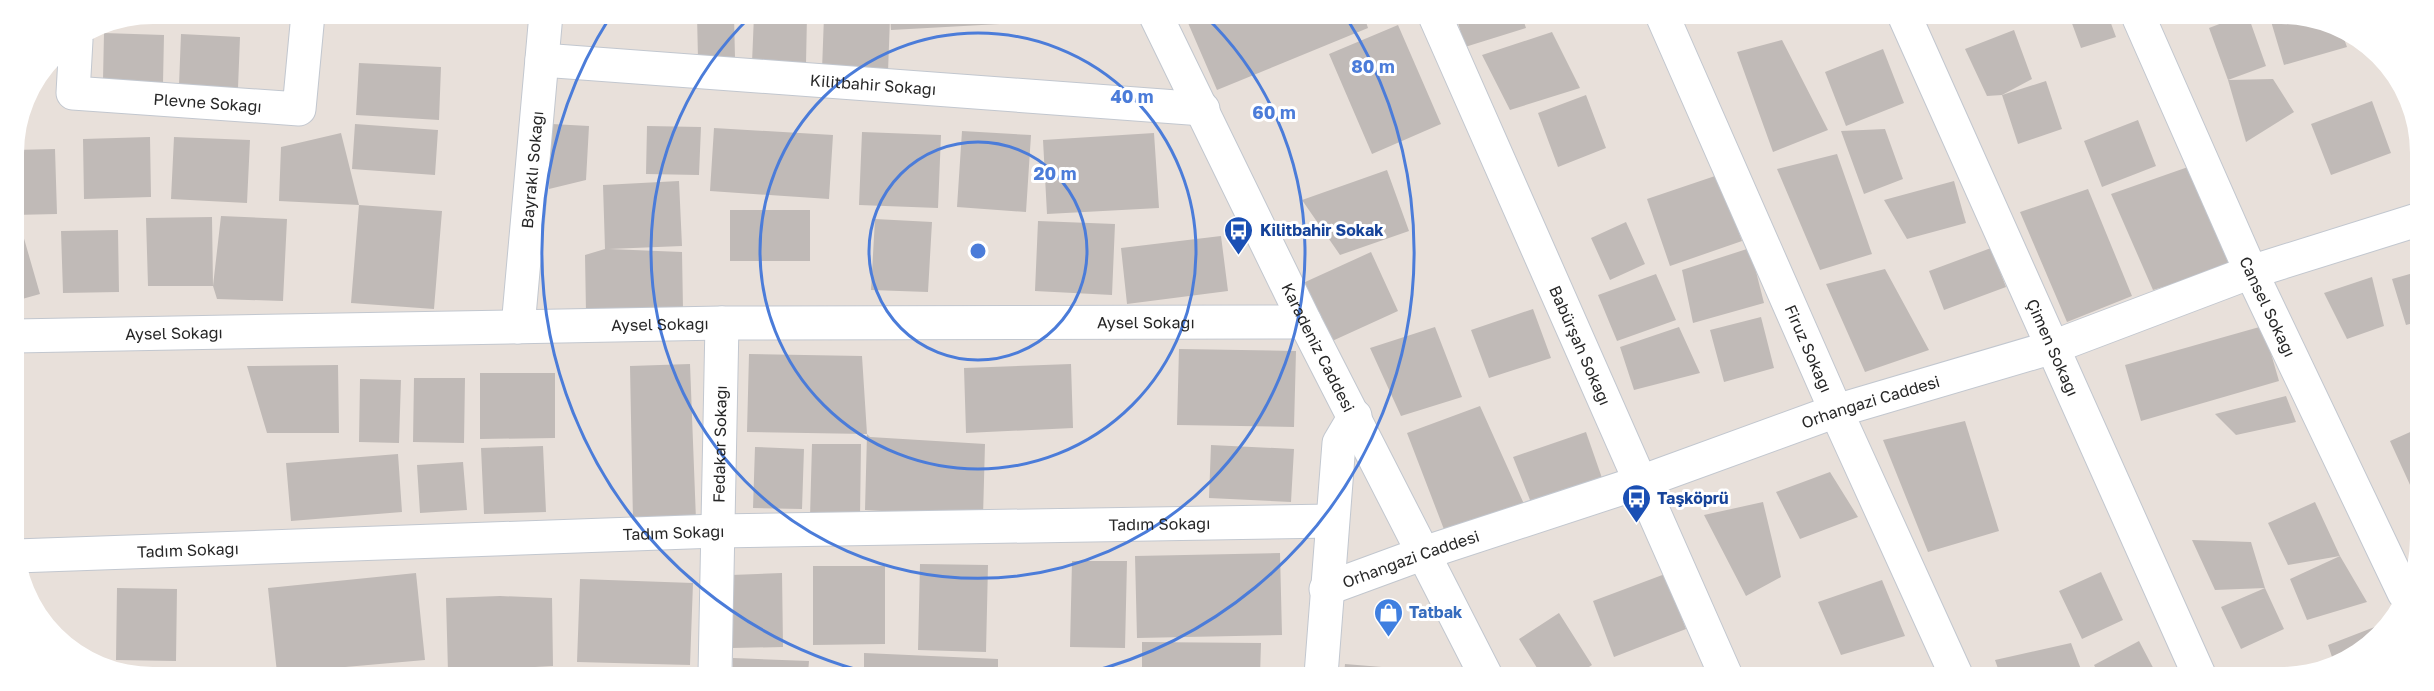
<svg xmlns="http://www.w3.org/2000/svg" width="2434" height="691" font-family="'Golos Text',sans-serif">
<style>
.building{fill:#c0bab7}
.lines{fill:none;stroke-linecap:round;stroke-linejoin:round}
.street-casing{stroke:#c2c7cf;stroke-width:35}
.secondary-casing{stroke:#c2c7cf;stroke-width:35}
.street{stroke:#fff;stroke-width:33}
.secondary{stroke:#fff;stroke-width:33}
.ring{fill:none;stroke:#4b7cd9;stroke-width:3}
.labels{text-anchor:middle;stroke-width:6;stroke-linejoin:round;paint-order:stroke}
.street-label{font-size:16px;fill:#272727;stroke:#fff}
.transit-label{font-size:16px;font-weight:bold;fill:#164399;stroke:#fff;text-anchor:start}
.shop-label{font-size:16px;font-weight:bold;fill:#366cbe;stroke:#fff;text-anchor:start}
.centre{fill:#4b7cd9;stroke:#fff;stroke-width:3}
.ring-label{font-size:18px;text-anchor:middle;font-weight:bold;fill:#4b7cd9;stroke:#fff;stroke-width:6;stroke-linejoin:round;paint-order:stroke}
</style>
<rect width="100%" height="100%" fill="#e8e0da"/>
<path class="building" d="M 153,14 L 160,14 L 159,19 L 131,19 Z
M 180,14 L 243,14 L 242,23 L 180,20 Z
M 697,15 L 734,15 L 735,58 L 698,59 Z
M 754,15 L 807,15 L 806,64 L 752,63 Z
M 890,15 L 1056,15 L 1056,21 L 891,30 Z
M 824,16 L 890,18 L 888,72 L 822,70 Z
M 1185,16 L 1364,16 L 1368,28 L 1217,90 Z
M 1456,16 L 1522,16 L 1526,28 L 1465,47 Z
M 2070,18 L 2109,18 L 2116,37 L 2081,48 Z
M 2235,18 L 2249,18 L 2266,66 L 2228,80 L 2209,28 Z
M 2270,18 L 2317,18 L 2342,33 L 2347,47 L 2284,65 Z
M 1398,25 L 1441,124 L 1372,154 L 1329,54 Z
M 2014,30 L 2032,79 L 2002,95 L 1987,96 L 1965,49 Z
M 1552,32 L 1580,88 L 1510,110 L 1482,55 Z
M 104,33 L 164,35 L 163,83 L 103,80 Z
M 181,34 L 240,37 L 238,88 L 179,85 Z
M 1782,40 L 1828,130 L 1773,152 L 1737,52 Z
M 1883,49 L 1904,103 L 1846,126 L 1825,72 Z
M 359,63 L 441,67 L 439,120 L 356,115 Z
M 2273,79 L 2294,112 L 2246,142 L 2228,80 Z
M 2046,81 L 2062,129 L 2018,144 L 2002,95 Z
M 1586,95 L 1606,148 L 1558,167 L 1538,113 Z
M 2372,101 L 2391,153 L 2331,175 L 2311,124 Z
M 2138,120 L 2156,166 L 2102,187 L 2084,141 Z
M 355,124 L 438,130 L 435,175 L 352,169 Z
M 552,124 L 589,126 L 586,180 L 549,189 Z
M 647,126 L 701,127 L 699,175 L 646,174 Z
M 714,128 L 833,135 L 829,199 L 710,191 Z
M 1885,129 L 1903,179 L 1864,194 L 1841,131 Z
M 962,131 L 1031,135 L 1026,212 L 957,207 Z
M 862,132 L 941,135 L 938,208 L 859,205 Z
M 341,133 L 359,205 L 279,201 L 281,147 Z
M 1154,133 L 1159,208 L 1047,214 L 1043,140 Z
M 150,137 L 151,197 L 84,199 L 83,139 Z
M 174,137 L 250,140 L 247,203 L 171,199 Z
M 55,149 L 57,214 L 14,215 L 14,150 Z
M 1837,154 L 1872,254 L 1820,270 L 1777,169 Z
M 2188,167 L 2230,267 L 2153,290 L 2111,194 Z
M 1387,170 L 1409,231 L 1340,255 L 1302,200 Z
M 1718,175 L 1742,241 L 1670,266 L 1647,199 Z
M 679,181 L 682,246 L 609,249 L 682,252 L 683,310 L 586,313 L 585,255 L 605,249 L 603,185 Z
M 1954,181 L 1966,223 L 1907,239 L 1884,200 Z
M 2088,189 L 2132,296 L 2067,322 L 2020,212 Z
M 359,205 L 442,211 L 434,309 L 351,303 Z
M 730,210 L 810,210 L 810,261 L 730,261 Z
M 221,216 L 287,219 L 283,301 L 217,299 L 213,286 L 148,286 L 146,218 L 212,217 L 213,286 Z
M 875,219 L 932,222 L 928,292 L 871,290 Z
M 1038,221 L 1115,224 L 1112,295 L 1035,291 Z
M 1626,222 L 1645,264 L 1610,280 L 1591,238 Z
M 118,230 L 119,292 L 63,293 L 61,231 Z
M 23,235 L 40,294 L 15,301 L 14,238 Z
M 1221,236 L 1228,291 L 1127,304 L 1121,248 Z
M 1750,248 L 1764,303 L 1693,323 L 1682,270 Z
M 1991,248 L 2006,287 L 1944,310 L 1929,271 Z
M 1371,252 L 1398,311 L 1330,342 L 1303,283 Z
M 1885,269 L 1929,350 L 1865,372 L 1826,284 Z
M 2417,272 L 2417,322 L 2406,325 L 2392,279 Z
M 1656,274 L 1676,320 L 1617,341 L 1598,295 Z
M 2372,277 L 2384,326 L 2347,339 L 2324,293 Z
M 1533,309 L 1551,358 L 1489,378 L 1471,330 Z
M 1761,317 L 1774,368 L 1724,382 L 1710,330 Z
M 2263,326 L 2279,381 L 2141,421 L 2125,365 Z
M 1435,327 L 1462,397 L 1401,416 L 1370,348 Z
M 1679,327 L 1700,373 L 1634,390 L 1620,347 Z
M 1179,349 L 1296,351 L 1294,427 L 1177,425 Z
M 749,354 L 862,356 L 867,434 L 747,432 Z
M 690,364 L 696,520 L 633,521 L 630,366 Z
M 1071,364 L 1073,428 L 966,433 L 964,368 Z
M 338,365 L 339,433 L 267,433 L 247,366 Z
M 480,373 L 555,373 L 555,438 L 480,439 Z
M 414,378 L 465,378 L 464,443 L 413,442 Z
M 360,379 L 401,380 L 399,443 L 359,442 Z
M 2286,396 L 2296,422 L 2236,435 L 2215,414 Z
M 1480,406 L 1524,504 L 1445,532 L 1407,433 Z
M 1965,421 L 1999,531 L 1928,552 L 1883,440 Z
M 2417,429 L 2416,498 L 2390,441 Z
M 1586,432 L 1602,478 L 1532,505 L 1513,457 Z
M 867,434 L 870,437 L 985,444 L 983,517 L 865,510 Z
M 812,444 L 861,444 L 860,517 L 810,517 Z
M 1211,445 L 1294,449 L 1291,502 L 1209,498 Z
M 543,446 L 546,512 L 484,514 L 481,448 Z
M 755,447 L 804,449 L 802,509 L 753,508 Z
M 398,454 L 402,512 L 291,521 L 286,463 Z
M 463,462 L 467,510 L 420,513 L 417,465 Z
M 1830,472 L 1858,517 L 1800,539 L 1776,492 Z
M 1763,502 L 1781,577 L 1746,596 L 1704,515 Z
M 2315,502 L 2340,556 L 2288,565 L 2268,523 Z
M 2192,540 L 2251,542 L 2265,588 L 2215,590 Z
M 1280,553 L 1282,635 L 1137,638 L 1135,556 Z
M 2340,556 L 2367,602 L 2307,620 L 2290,579 Z
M 1072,561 L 1127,561 L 1125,648 L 1070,647 Z
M 920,564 L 988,565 L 986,652 L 918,650 Z
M 813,566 L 885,566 L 885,644 L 813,645 Z
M 2101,572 L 2123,620 L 2082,639 L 2059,591 Z
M 416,573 L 425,660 L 277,673 L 268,588 Z
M 782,573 L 783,647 L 732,648 L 731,575 Z
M 1665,574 L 1686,629 L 1614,657 L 1593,601 Z
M 580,579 L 693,583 L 690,665 L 577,662 Z
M 1882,580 L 1905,636 L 1841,655 L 1818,602 Z
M 117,588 L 177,589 L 176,661 L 116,660 Z
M 2265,588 L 2284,629 L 2241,649 L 2221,607 Z
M 500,596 L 552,598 L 553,666 L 448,672 L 446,598 Z
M 1559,613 L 1592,665 L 1575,676 L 1542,676 L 1519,639 Z
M 2385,623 L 2373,643 L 2333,660 L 2328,645 Z
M 2139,641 L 2158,677 L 2100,677 L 2094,665 Z
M 1142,642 L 1261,643 L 1260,675 L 1142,675 Z
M 2071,643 L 2084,677 L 2001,677 L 1995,660 Z
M 864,653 L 998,659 L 998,675 L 864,674 Z
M 733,658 L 809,661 L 808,674 L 733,674 Z
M 1345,664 L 1443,672 L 1442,676 L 1344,675 Z"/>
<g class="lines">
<defs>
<g id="street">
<path id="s1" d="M 1435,16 L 1726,676"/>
<path id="s2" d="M 1663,17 L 1836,411 L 1957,677"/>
<path id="s3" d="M 1905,17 L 2200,677"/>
<path id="s4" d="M 2139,18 L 2251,272 L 2404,593"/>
<path id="s5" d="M 76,40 L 73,93 L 299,109 L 308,14"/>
<path id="s6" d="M 542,60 L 1203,109"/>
<path id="s7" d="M 518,327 L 546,14"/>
<path id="s8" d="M 15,336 L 722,323 L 1305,322"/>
<path id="s9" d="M 16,556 L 717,531 L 1332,521"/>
<path id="s10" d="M 715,674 L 722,323"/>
</g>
<g id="secondary">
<path id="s11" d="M 1156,16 L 1305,322 L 1486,676"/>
<path id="s12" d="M 1326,589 L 1424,553 L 1641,482 L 1836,411 L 2053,347 L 2251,272 L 2417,220"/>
<path d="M 1321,675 L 1339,443 L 1355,416"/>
</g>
</defs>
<use href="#street" class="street-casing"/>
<use href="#secondary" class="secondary-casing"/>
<use href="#street" class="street"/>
<use href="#secondary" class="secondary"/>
</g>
<g class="ring">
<circle cx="978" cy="251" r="109"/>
<circle cx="978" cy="251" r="218"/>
<path d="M1205 16A327 327 0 1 1 751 16"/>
<path d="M873 674A436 436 0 0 1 610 17M1346 17A436 436 0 0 1 1083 674"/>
</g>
<defs>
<symbol id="bus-pin" viewBox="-11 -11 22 30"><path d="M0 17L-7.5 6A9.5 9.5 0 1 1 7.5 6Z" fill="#1a4fb4" stroke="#fff"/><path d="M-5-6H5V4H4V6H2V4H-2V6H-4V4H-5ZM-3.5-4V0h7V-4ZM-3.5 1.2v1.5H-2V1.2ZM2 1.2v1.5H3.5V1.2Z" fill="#fff"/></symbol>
<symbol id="shop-pin" viewBox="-11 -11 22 30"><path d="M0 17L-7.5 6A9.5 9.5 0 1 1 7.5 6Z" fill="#3f7fe0" stroke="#fff"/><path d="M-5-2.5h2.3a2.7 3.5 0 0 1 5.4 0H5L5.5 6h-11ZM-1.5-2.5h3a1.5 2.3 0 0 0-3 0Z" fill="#fff"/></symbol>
</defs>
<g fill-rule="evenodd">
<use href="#bus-pin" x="1222" y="214" width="33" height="45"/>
<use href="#bus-pin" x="1620" y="482" width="33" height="45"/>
<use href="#shop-pin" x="1372" y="596" width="33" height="45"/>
</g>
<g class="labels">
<g class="street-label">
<text dy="6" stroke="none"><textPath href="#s6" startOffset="332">Kilitbahir Sokağı</textPath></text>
<text dy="6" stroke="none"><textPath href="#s5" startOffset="188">Plevne Sokağı</textPath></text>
<text dy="6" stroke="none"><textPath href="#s7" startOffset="158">Bayraklı Sokağı</textPath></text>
<text dy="6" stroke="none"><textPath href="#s4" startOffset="316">Cansel Sokağı</textPath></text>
<text dy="6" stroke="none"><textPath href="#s8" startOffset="1131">Aysel Sokağı</textPath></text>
<text dy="6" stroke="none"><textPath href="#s8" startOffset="645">Aysel Sokağı</textPath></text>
<text dy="6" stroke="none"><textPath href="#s8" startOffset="159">Aysel Sokağı</textPath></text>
<text dy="6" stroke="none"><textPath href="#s1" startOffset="360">Babürşah Sokağı</textPath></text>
<text dy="6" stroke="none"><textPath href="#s11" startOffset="369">Karadeniz Caddesi</textPath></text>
<text dy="6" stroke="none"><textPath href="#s2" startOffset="362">Firuz Sokağı</textPath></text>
<text dy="6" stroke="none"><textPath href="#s3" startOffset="362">Çimen Sokağı</textPath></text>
<text dy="6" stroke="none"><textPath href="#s12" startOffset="576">Orhangazi Caddesi</textPath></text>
<text dy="6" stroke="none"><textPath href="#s10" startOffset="230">Fedakar Sokağı</textPath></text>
<text dy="6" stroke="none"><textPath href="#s9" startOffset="1144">Tadım Sokağı</textPath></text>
<text dy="6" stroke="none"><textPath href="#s9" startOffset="658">Tadım Sokağı</textPath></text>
<text dy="6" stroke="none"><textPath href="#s9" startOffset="172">Tadım Sokağı</textPath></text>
<text dy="6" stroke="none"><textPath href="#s12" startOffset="90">Orhangazi Caddesi</textPath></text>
</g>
<g class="transit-label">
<text x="1260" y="236">Kilitbahir Sokak</text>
<text x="1657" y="504">Taşköprü</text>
</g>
<g class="shop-label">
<text x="1409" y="618">Tatbak</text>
</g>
</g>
<path d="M0 0H2434V691H0ZM153 24H2281A129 129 0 0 1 2410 153V538A129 129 0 0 1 2281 667H153A129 129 0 0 1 24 538V153A129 129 0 0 1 153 24Z" fill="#fff" fill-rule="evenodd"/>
<circle cx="978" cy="251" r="9" class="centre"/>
<g class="ring-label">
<text x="1373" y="73">80 m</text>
<text x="1132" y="103">40 m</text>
<text x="1274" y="119">60 m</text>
<text x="1055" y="180">20 m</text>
</g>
</svg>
